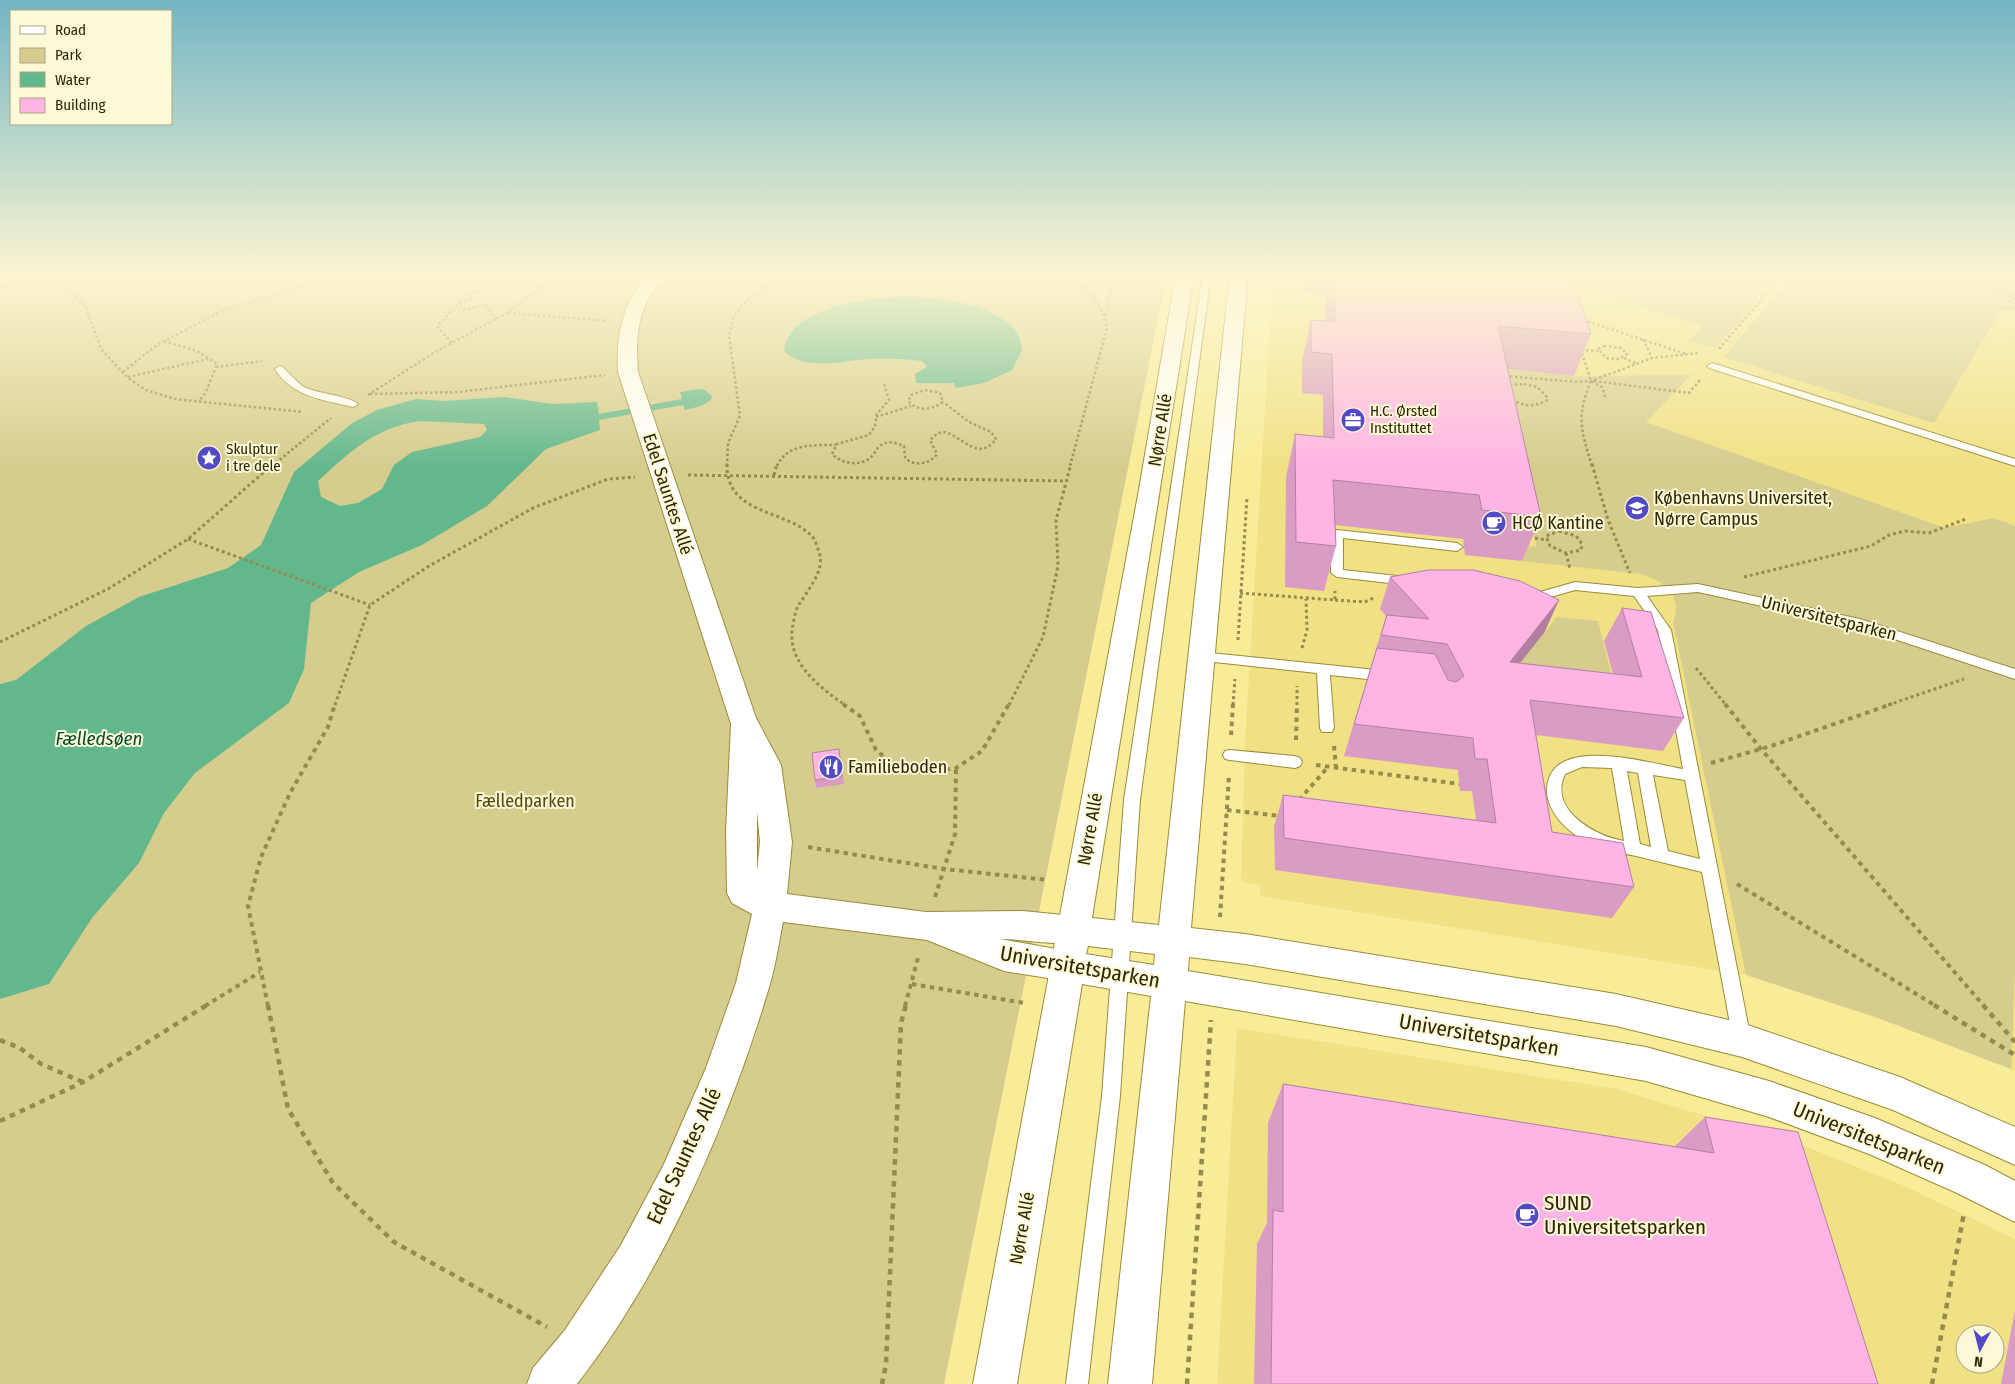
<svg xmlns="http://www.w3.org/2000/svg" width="2015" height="1384" font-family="'Fira Sans Condensed',sans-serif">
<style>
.built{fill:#f0e185;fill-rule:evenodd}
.green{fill:#d6cc8e}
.water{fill:#63b78d;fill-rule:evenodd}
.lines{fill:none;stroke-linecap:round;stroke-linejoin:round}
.service-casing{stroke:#998c38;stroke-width:2}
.minor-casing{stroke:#998c38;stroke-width:2}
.tertiary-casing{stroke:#998c38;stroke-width:2}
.path-far3{stroke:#958b4f;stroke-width:2.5;stroke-dasharray:2.5 2.5;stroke-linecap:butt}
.path-far2{stroke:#958b4f;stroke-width:3;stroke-dasharray:3 3;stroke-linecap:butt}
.path-far1{stroke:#958b4f;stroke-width:4;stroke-dasharray:4.5 4.5;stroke-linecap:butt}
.path{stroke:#958b4f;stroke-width:4.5;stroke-dasharray:5.5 5.5;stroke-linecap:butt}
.service{fill:#fff;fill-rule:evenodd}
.minor{fill:#fff;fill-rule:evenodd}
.tertiary{fill:#fff;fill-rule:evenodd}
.wall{fill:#da9cc5}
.shaded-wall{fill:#b27fa0}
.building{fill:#feb5e5;stroke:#b27fa0}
.labels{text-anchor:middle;stroke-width:4;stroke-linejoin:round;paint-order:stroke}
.far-poi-label{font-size:15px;fill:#2c2602;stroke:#fdf9d8;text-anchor:start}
.street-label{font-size:18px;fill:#2c2602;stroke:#fdf9d8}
.poi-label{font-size:18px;fill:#2c2602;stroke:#fdf9d8;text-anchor:start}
.park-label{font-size:18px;fill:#534908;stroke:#fdf9d8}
.water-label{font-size:19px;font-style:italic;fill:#01492e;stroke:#fdf9d8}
.near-street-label{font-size:21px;fill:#2c2602;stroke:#fdf9d8}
.near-poi-label{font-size:21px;fill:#2c2602;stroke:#fdf9d8;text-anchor:start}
</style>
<rect width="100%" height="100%" fill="#f9ec98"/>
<path class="built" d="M 1273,274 L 2015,274 L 2015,1071 L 1878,1018 L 1746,975 L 1260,896 L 1261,885 L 1241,882 L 1245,743 Z
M 1237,1028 L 1616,1089 L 1799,1144 L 1902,1185 L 2015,1239 L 2015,1384 L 1217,1384 ZM 1965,1334 L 1995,1334 L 1995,1364 L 1965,1364 Z"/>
<path class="green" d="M 0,274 L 1167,274 L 944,1384 L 0,1384 Z
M 1536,274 L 1779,274 L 1716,348 L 1690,340 L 1702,326 Z
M 1793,274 L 1962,274 L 1980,283 L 2002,276 L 2015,281 L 2015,310 L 2001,310 L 1934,423 L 1724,357 Z
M 1484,367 L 1574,376 L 1691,375 L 1646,422 L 1945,528 L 1994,518 L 2015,526 L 2015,970 L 2011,1069 L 1878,1018 L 1746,975 L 1673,622 C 1684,596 1663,580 1640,574 L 1522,561 L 1519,545 L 1537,547 Z
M 1557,617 L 1598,621 L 1617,696 L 1495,694 Z"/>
<path class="water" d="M 908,296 C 944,300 991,302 1016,331 C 1020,336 1021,344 1022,350 L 1012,370 L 984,383 L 955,388 L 954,383 L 916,383 L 915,374 L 927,367 L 922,361 C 905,359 888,358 871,359 C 846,360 804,372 784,351 C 789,305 873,298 908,296 Z
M 699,389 L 705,390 L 712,396 L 711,400 L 701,406 L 685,410 L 683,405 L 599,420 L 600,430 L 546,449 L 487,506 L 422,545 L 359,572 L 311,603 L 304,669 L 289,703 L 195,773 L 164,813 L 139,863 L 92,918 L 49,984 L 0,999 L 0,684 L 16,680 L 86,626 L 139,597 L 228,568 L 261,545 L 294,472 L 351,424 L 377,410 L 416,399 L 443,401 L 504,397 L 552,404 L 597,402 L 599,414 L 682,399 L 680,392 ZM 420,421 L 484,424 L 487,430 L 480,437 L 412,452 L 394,465 L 382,489 L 358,503 L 340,506 L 321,497 L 318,481 C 351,451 374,428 420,421 Z"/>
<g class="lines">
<defs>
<path id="service" d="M 1203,274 L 1211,274 L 1140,800 L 1120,1096 L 1088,1384 L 1066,1384 L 1102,1096 L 1124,800 Z
M 1712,363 L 2015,459 L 2015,466 L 1709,368 L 1707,366 Z
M 280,366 C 286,368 296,383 306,388 C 320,394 349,396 358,404 L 353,407 C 324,400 292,397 275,369 Z
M 1337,530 L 1457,543 L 1463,547 L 1457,551 L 1343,538 L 1343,570 L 1407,577 L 1413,581 L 1407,585 L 1337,577 L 1331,573 L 1331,534 Z
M 1575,582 L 1638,588 L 1698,584 L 1860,619 L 2015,669 L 2015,679 L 1858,627 L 1698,592 L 1647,596 L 1671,630 L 1751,1040 L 1748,1046 L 1742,1048 L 1736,1046 L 1733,1040 L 1702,872 C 1680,867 1658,861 1636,856 C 1617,852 1599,850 1582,839 C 1566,830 1548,812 1547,792 C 1546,732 1648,763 1683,769 L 1658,630 L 1634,596 L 1575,590 L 1540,600 L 1526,598 L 1524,595 L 1530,591 L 1540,592 ZM 1582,767 L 1612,768 L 1624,841 C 1595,836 1548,810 1565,774 ZM 1627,771 L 1638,773 L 1651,847 L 1640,844 ZM 1653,775 L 1685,780 L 1700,859 L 1668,851 Z
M 1201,652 L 1386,671 L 1393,676 L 1386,681 L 1330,675 L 1334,728 L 1332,732 L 1322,732 L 1320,728 L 1317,673 L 1196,660 L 1194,657 L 1196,654 Z
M 1230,750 L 1295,756 L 1300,758 L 1302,762 L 1300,766 L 1295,768 L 1230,760 L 1225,759 L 1223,755 L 1225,751 Z"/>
<path id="minor" d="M 648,274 L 667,274 C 662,282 655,288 650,296 C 636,319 636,346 638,372 L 756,718 L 781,765 L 792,842 L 787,894 L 926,912 L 1023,911 L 1073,916 L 1085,920 L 1090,930 L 1085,940 C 1061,948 1026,939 1000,939 L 1067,951 L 1079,955 L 1084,966 L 1079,977 L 1067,981 L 1004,971 L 927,940 L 783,922 C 779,942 776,964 770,984 C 730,1120 664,1272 577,1384 L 527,1384 L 533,1368 L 565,1330 L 621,1245 L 664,1164 L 706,1068 L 736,983 L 752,914 L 732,903 L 727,893 L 726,831 L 731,724 L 618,372 C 616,334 623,303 648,274 ZM 757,812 L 760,842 L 757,871 Z"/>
<path id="tertiary" d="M 1176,274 L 1194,274 L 1092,918 L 1159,925 L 1230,274 L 1248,274 L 1191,928 L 1245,934 L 1616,994 L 1742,1023 L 1900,1077 L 2015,1127 L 2015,1165 L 1893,1110 L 1742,1057 L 1616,1026 L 1245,964 L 1189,957 L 1188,971 L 1646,1047 L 1769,1081 L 1875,1118 L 1985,1165 L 2015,1181 L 2015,1222 L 1957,1193 L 1869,1154 L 1769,1117 L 1646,1081 L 1185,1001 L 1152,1384 L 1108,1384 L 1151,996 L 1082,984 L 1017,1384 L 973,1384 L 1138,495 ZM 1088,946 L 1155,954 L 1154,965 L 1086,954 Z"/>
</defs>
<use href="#service" class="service-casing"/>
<use href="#minor" class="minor-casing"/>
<use href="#tertiary" class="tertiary-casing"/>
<path class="path-far3" d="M 49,274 L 85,305 L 101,349 L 128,378 L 146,390 L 175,399 L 303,412
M 1066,274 C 1086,288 1103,303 1107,328 L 1070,466
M 1073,274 L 1091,276 L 1110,274
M 1969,274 L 2015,299
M 0,287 L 26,274
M 480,291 L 469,294 L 473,299 L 459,303 L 464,310 L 486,304 L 496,319
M 508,313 L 607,321
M 1106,316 L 1111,289 L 1119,274
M 1583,320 L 1686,354
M 1643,339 L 1652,358
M 164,341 L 197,351 L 217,364 L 206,392 L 199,401
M 452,343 L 437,326 L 459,303
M 1604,346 L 1621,348 L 1627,354 L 1618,359 L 1606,358 L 1598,349 Z
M 1719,349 L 1783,274
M 1581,350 L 1598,351
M 1582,353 L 1591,381 L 1602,387 L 1606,399
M 1624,358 L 1637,364
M 216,367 L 262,361
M 123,372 L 154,347 L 221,311 L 299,287
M 1505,376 L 1578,382 L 1591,381 L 1652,358 L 1699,353
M 128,377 L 208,359
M 1591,381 C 1576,417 1581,430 1592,466
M 1594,381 L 1689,393 L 1701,379
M 884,384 L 889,400 L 877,414 L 875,426 L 869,435 L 837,444 L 832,454 C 842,464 860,467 871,457 C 875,454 877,447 881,445 C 889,440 896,443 904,446 L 905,457 L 909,461 C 919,466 931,463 937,454 L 930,440 L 938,433 L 945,432 C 964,438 979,462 996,439 L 991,432 L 969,422 L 943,402
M 1524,384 L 1537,387 L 1547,397 L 1547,400 C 1533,409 1516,406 1506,393 L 1506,390 L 1512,385 Z
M 925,390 L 940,393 L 943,402 C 932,410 918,412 908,401 L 911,395 Z
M 370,394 L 458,392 L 605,375
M 368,395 L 435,352 L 507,313 L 559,274
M 876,417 L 911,406
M 272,466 L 331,418
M 727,466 L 728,443 L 740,416 L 729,336 L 734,316 L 747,300 L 783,274
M 777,466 C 787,443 815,445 836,445"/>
<path class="path-far2" d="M 727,464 C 726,515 784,509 811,535 C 815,539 817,546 819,552 C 826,570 807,591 798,606 C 795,612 794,619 793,625 C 785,661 819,687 845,705
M 1592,464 L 1608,520 L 1630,573
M 688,475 L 1066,481
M 774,475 L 777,464
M 1559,531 L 1576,536 L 1582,544 L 1581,550 L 1566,553 L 1550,546 L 1546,536 Z
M 1535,538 L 1546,540
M 188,539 L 370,605
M 1566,553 L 1570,569
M 1744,577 L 1871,546 L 1889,535 L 1905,531 L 1929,533 L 1966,519
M 1240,593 L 1335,600 L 1335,591
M 1335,600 L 1365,602 L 1373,598
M 1238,640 L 1247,497
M 0,642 L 108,589 L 188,539 L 273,464
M 1302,648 L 1307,630 L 1306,599
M 1696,668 L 1726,705
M 335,705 L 370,605 L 429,566 L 533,508 L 608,479 L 635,477
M 1009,705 L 1043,637 L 1058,566 L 1056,520 L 1071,464
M 1233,705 L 1235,679
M 1297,705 L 1297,686
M 1888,705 L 1964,679"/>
<path class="path-far1" d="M 843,704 L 860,716 L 876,750 L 895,766 L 924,773 L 956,768 L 982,751 L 1009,704
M 1725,704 L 1761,749 L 1984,1006
M 1231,735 L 1233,704
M 1296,740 L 1297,704
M 1334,746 L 1336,768
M 1711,763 L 1768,747 L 1892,704
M 1316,765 L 1460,784
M 1299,800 L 1328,767
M 1227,810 L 1281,816
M 808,847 L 944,869 L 1048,880
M 1737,884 L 1936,1006
M 935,897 L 955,834 L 956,768
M 1220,917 L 1229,776
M 912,984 L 1025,1003
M 205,1006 L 260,972
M 268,1006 L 248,906 L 261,857 L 290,793 L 328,727 L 335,704
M 905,1006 L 919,954"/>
<path class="path" d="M 268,1005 L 288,1109 L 333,1183 L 394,1242 L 547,1327
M 1934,1005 L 2015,1055
M 1983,1005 L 2015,1042
M 0,1040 L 20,1048 L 41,1064 L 83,1082
M 0,1121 L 83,1082 L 207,1005
M 882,1384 L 886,1364 L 901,1023 L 906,1005
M 1187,1384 L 1211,1020
M 1932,1384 L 1964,1213"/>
<use href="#service" class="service"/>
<use href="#minor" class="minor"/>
<use href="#tertiary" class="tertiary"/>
</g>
<path class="wall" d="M 1302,274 L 1483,274 L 1591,334 L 1574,376 L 1508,369 L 1541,517 L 1522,561 L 1465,555 L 1463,539 L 1335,525 L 1336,546 L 1324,591 L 1285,587 L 1286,477 L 1295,434 L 1323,437 L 1323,395 L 1302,393 L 1302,361 L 1311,320 L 1325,322 L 1325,294 L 1302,292 Z
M 2007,274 L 2015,274 L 2015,278 Z
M 1390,577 L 1559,600 L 1544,633 L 1520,663 L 1613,674 L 1604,641 L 1622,608 L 1684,718 L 1663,751 L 1536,735 L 1552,832 L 1634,887 L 1612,918 L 1275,870 L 1274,827 L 1283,795 L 1476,820 L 1472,791 L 1460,791 L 1458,770 L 1344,756 L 1386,616 L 1380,609 Z
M 839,749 L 844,784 L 816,788 L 815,780 Z
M 1283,1084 L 1674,1147 L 1705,1117 L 1878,1384 L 1254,1384 L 1257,1244 L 1267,1223 L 1268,1123 Z
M 2015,1310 L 2015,1384 L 2001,1384 Z"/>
<path class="shaded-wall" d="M 1559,600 L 1544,633 L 1495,694 L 1510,662 Z"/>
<path class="building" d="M 1334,274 L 1483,274 L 1573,282 L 1591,334 L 1498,326 L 1541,517 L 1482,510 L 1479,495 L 1333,480 L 1336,546 L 1296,542 L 1295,434 L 1334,438 L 1332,354 L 1311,352 L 1311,320 L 1335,322 Z
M 1428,570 L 1473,570 L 1520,581 L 1559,600 L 1510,662 L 1642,677 L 1622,608 L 1651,612 L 1684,718 L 1530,700 L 1552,832 L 1623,843 L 1634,887 L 1284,838 L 1283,795 L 1496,823 L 1487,759 L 1475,759 L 1473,738 L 1354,724 L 1377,648 L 1435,654 L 1448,680 L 1456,682 L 1464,676 L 1447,644 L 1381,635 L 1387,615 L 1429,619 L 1390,577 Z
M 839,749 L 842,776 L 815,780 L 812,753 Z
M 1283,1084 L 1714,1153 L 1705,1117 L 1798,1132 L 1878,1384 L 1271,1384 L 1273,1210 L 1283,1212 Z"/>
<linearGradient id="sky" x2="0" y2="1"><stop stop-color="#73b5c4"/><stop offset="0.59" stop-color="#fcf6d1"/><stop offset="1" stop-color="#fcf6d1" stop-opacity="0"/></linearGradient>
<rect width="2015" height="468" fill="url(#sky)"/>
<defs>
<symbol id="office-disc" viewBox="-11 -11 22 22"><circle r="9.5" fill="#534bc3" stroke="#fdf9d8"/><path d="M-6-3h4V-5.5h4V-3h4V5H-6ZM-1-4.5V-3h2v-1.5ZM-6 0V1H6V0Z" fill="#fff"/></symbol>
<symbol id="sight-disc" viewBox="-11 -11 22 22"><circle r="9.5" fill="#534bc3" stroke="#fdf9d8"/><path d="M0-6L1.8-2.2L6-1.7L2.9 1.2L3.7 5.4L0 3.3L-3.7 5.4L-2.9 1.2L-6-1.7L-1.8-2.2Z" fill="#fff"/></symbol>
<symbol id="university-disc" viewBox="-11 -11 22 22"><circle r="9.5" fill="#534bc3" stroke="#fdf9d8"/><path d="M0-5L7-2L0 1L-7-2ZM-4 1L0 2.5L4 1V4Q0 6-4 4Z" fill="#fff"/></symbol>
<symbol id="cafe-disc" viewBox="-11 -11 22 22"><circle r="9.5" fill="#534bc3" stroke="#fdf9d8"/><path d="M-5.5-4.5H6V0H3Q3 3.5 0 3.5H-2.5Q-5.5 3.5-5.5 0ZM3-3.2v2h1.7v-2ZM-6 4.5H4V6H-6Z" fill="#fff"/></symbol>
<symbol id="restaurant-disc" viewBox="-11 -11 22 22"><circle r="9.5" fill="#534bc3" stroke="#fdf9d8"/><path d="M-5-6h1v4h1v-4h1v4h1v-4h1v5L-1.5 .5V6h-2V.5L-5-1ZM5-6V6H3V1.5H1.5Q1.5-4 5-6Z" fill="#fff"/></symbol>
</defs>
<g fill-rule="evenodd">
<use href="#office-disc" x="1339" y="406" width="28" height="28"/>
<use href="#sight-disc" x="195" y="444" width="28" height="28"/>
<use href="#university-disc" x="1623" y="494" width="28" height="28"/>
<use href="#cafe-disc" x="1480" y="509" width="28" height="28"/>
<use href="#restaurant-disc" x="817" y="753" width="28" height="28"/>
<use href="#cafe-disc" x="1513" y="1201" width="28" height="28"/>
</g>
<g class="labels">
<g class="far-poi-label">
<text x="1370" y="416">H.C. Ørsted<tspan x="1370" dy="17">Instituttet</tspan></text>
<text x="226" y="454">Skulptur<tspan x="226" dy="17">i tre dele</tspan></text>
</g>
<g class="street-label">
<text transform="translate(1160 430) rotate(-81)" y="6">Nørre Allé</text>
<text transform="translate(668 494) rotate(72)" y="6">Edel Sauntes Allé</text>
<text transform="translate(1829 618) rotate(14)" y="6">Universitetsparken</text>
<text transform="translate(1090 829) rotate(-80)" y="6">Nørre Allé</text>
<text transform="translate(1022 1228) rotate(-80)" y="6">Nørre Allé</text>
</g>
<g class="poi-label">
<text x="1654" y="504">Københavns Universitet,<tspan x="1654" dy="21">Nørre Campus</tspan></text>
<text x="1512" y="529">HCØ Kantine</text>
<text x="848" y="773">Familieboden</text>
</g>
<g class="park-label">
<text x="525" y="807">Fælledparken</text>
</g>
<g class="water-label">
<text x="99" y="745">Fælledsøen</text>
</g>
<g class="near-street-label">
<text transform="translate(1080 967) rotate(10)" y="7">Universitetsparken</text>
<text transform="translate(1479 1035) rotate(10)" y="7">Universitetsparken</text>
<text transform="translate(1869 1138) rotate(22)" y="7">Universitetsparken</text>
<text transform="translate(684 1156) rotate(-65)" y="7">Edel Sauntes Allé</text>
</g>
<g class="near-poi-label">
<text x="1544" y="1210">SUND<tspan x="1544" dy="24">Universitetsparken</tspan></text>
</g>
</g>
<rect x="10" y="10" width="162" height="115" fill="#fdf9d8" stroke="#a9a582"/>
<rect x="20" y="26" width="25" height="8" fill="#ffffff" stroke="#a9a582"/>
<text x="55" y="35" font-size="15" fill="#2c2602">Road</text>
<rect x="20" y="48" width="25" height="15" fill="#d6cc8e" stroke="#a9a582"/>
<text x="55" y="60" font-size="15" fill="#2c2602">Park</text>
<rect x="20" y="72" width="25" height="15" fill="#63b78d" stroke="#a9a582"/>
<text x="55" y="85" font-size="15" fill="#2c2602">Water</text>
<rect x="20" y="98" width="25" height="15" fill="#feb5e5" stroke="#a9a582"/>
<text x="55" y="110" font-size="15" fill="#2c2602">Building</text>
<g transform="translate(1980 1349) rotate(187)"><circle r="24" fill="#fdf9d8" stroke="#a9a582"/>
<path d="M0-4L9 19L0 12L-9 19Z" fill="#534bc3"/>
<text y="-8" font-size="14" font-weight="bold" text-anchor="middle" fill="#2c2602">N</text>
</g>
</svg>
